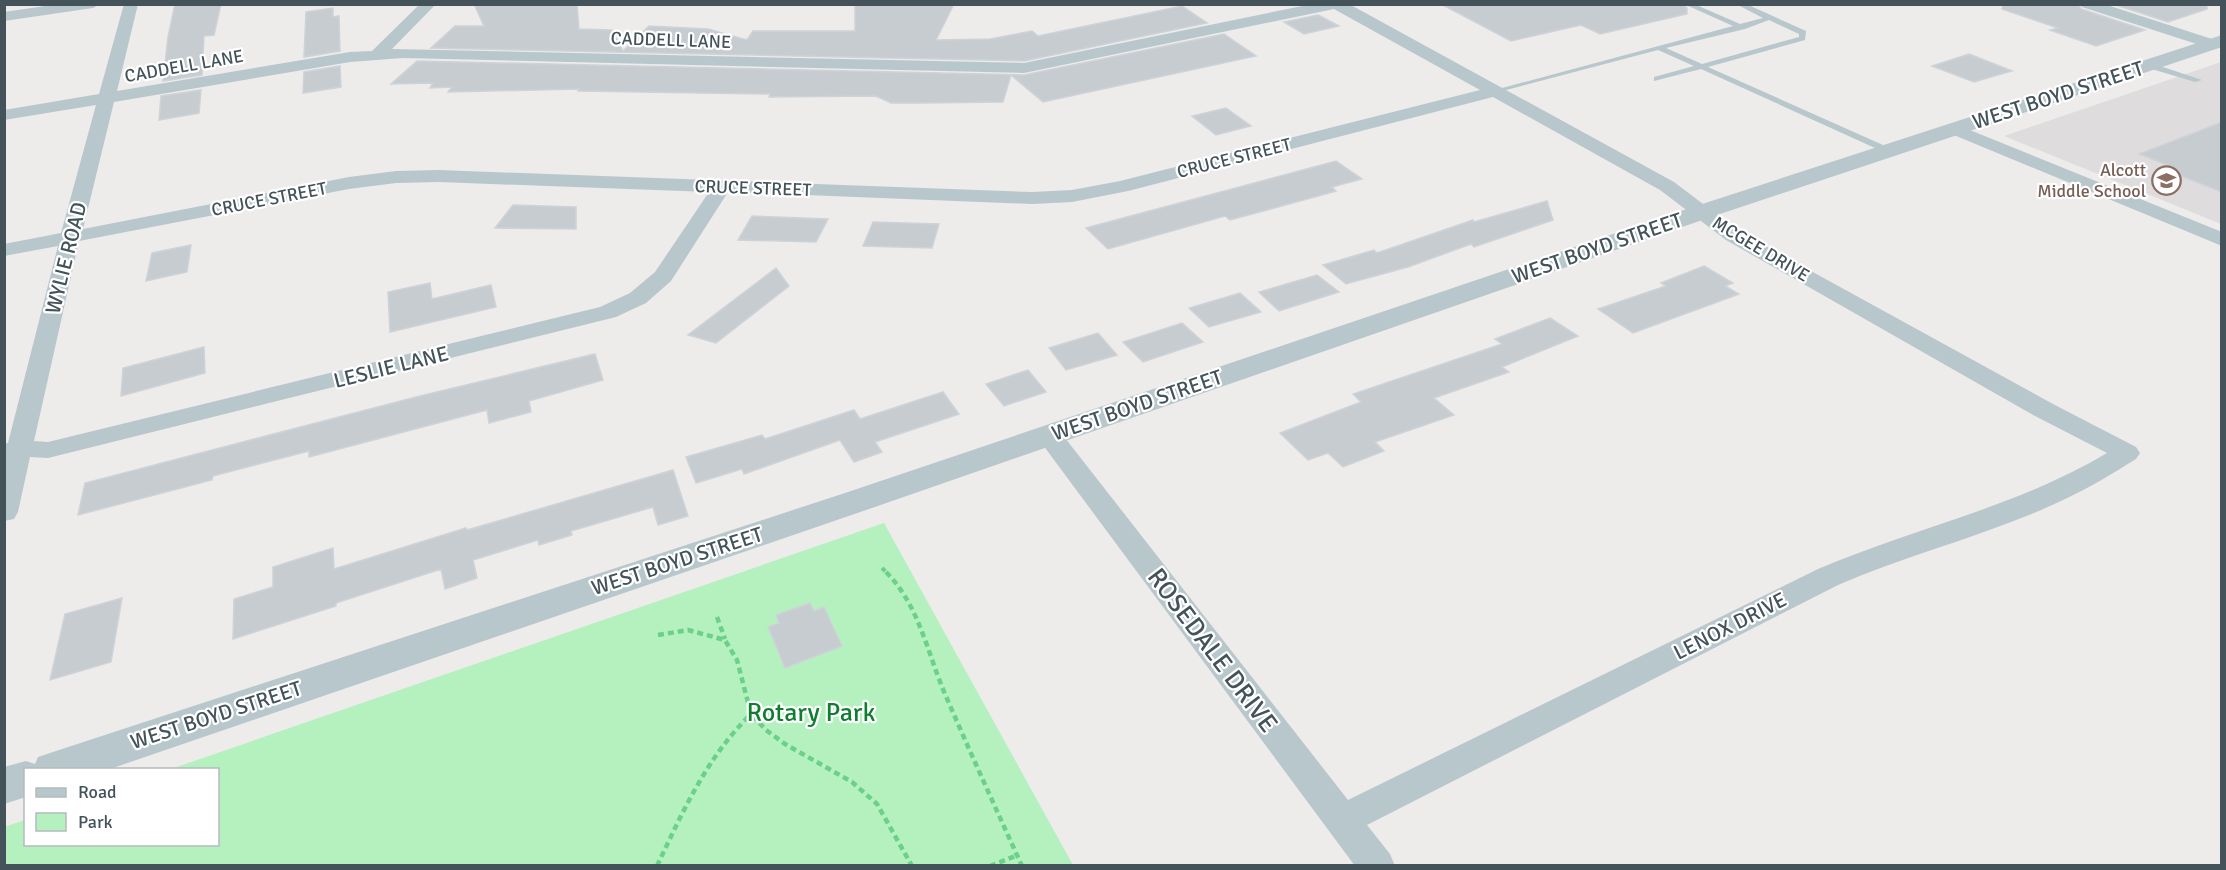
<svg xmlns="http://www.w3.org/2000/svg" width="2226" height="870" font-family="Signika,sans-serif">
<style>
.education{fill:#dfdcde}
.green{fill:#b4f1bf}
.building{fill:#c7ccd1;stroke:#ced3d8;stroke-width:1.5}
.lines{fill:none;stroke-linecap:round;stroke-linejoin:round}
.path-far1{stroke:#6bd088;stroke-width:4;stroke-dasharray:4.5 3;stroke-linecap:butt}
.path{stroke:#6bd088;stroke-width:4.5;stroke-dasharray:6 4;stroke-linecap:butt}
.service{fill:#b8c7cc;fill-rule:evenodd}
.minor{fill:#b8c7cc;fill-rule:evenodd}
.tertiary{fill:#b8c7cc;fill-rule:evenodd}
.labels{text-anchor:middle;stroke-width:4.5;stroke-linejoin:round;paint-order:stroke}
.far-street-label{font-size:18px;fill:#435359;stroke:#fff}
.far-education-label{font-size:18px;fill:#785e54;stroke:#fff;text-anchor:end}
.street-label{font-size:21px;fill:#435359;stroke:#fff}
.near-street-label{font-size:26px;fill:#435359;stroke:#fff}
.near-park-label{font-size:26px;fill:#107e30;stroke:#fff}
</style>
<rect width="100%" height="100%" fill="#eeebeb"/>
<path class="education" d="M 2221,62 L 2221,224 L 2004,136 Z"/>
<path class="green" d="M 884,523 L 1073,865 L 5,866 L 4,827 L 25,820 L 26,844 L 218,844 L 218,770 L 171,769 Z"/>
<path class="building" d="M 175,4 L 221,4 L 214,35 L 204,36 L 202,75 L 163,81 L 168,37 Z
M 474,4 L 577,4 L 579,29 L 612,30 L 623,51 L 649,26 L 708,29 L 747,40 L 753,31 L 855,31 L 855,4 L 954,4 L 936,40 L 990,39 L 1032,31 L 1038,36 L 1182,6 L 1207,23 L 1024,61 L 431,48 L 455,26 L 484,26 Z
M 1441,4 L 1682,4 L 1687,8 L 1687,14 L 1600,34 L 1581,25 L 1511,41 Z
M 2003,4 L 2078,4 L 2081,9 L 2145,30 L 2096,46 L 2050,30 L 2058,28 L 2002,9 Z
M 2113,4 L 2207,4 L 2207,9 L 2168,22 Z
M 333,8 L 333,17 L 339,16 L 340,51 L 304,57 L 306,12 Z
M 1318,15 L 1339,26 L 1304,34 L 1284,22 Z
M 1224,34 L 1256,56 L 1043,102 L 1011,75 L 1003,102 L 920,103 L 891,103 L 876,96 L 769,97 L 770,94 L 578,91 L 579,89 L 448,92 L 452,87 L 430,88 L 433,83 L 391,84 L 417,61 L 1024,75 Z
M 1969,54 L 2012,71 L 1974,82 L 1932,66 Z
M 340,66 L 341,87 L 303,93 L 304,72 Z
M 201,90 L 199,113 L 159,120 L 161,96 Z
M 1226,108 L 1251,126 L 1216,135 L 1192,116 Z
M 2222,122 L 2222,192 L 2168,171 L 2175,168 L 2139,154 Z
M 1336,161 L 1362,179 L 1332,187 L 1336,191 L 1300,201 L 1230,220 L 1225,216 L 1108,249 L 1086,228 Z
M 1547,201 L 1553,220 L 1474,247 L 1471,244 L 1408,267 L 1349,283 L 1346,284 L 1323,265 L 1374,250 L 1377,253 L 1473,220 L 1474,222 Z
M 513,205 L 576,207 L 576,229 L 495,228 Z
M 752,216 L 828,219 L 816,242 L 738,240 Z
M 873,222 L 939,224 L 932,248 L 863,246 Z
M 191,245 L 187,272 L 146,281 L 152,253 Z
M 1704,266 L 1733,283 L 1725,286 L 1739,294 L 1633,333 L 1598,309 L 1666,286 L 1661,283 Z
M 776,268 L 789,286 L 716,343 L 688,335 Z
M 1317,275 L 1339,292 L 1279,311 L 1259,292 Z
M 430,283 L 432,299 L 491,285 L 496,307 L 390,332 L 388,292 Z
M 1240,293 L 1261,312 L 1209,327 L 1189,308 Z
M 1550,318 L 1578,336 L 1502,367 L 1509,372 L 1434,398 L 1454,415 L 1375,442 L 1384,451 L 1343,467 L 1328,453 L 1308,460 L 1280,433 L 1361,402 L 1353,394 L 1502,344 L 1495,339 Z
M 1182,323 L 1203,342 L 1143,362 L 1123,342 Z
M 1098,333 L 1117,355 L 1066,370 L 1049,348 Z
M 204,347 L 205,373 L 121,396 L 123,368 Z
M 595,354 L 603,380 L 529,401 L 531,412 L 489,423 L 487,410 L 309,457 L 309,451 L 213,476 L 212,480 L 78,515 L 85,483 L 420,396 Z
M 1028,370 L 1046,392 L 1004,406 L 986,384 Z
M 943,392 L 959,414 L 875,442 L 882,452 L 854,462 L 840,440 L 744,474 L 742,469 L 696,483 L 686,457 L 762,435 L 765,439 L 854,410 L 860,419 Z
M 673,470 L 688,516 L 658,525 L 653,507 L 571,531 L 572,535 L 539,545 L 538,540 L 473,560 L 477,578 L 445,589 L 441,569 L 336,603 L 336,606 L 233,639 L 234,599 L 273,587 L 273,567 L 333,548 L 334,569 L 466,528 L 467,530 Z
M 122,598 L 111,662 L 50,680 L 65,614 Z
M 810,603 L 814,611 L 824,607 L 842,646 L 785,668 L 768,627 L 779,623 L 776,615 Z"/>
<g class="lines">
<path class="path-far1" d="M 882,568 L 887,573"/>
<path class="path" d="M 886,572 C 919,605 927,652 945,694 C 970,752 996,809 1022,866
M 717,617 L 725,639
M 658,635 L 688,630 L 725,640 L 737,660 L 751,714 L 766,730 L 785,744 L 852,782 L 877,804 L 912,866
M 657,866 C 683,811 707,757 751,714
M 990,866 L 1018,855"/>
<path class="service" d="M 1684,4 L 1694,4 L 1740,24 L 1763,18 L 1736,4 L 1746,4 L 1806,31 L 1805,40 L 1708,67 L 1892,149 L 1892,153 L 1886,153 L 1701,69 L 1654,81 L 1654,77 L 1694,66 L 1658,50 L 1495,93 L 1491,91 L 1733,26 ZM 1769,20 L 1799,34 L 1799,37 L 1702,64 L 1666,48 L 1745,29 Z
M 2145,63 L 2151,63 L 2202,80 L 2195,82 L 2145,67 Z"/>
<path class="minor" d="M 59,4 L 100,4 L 93,8 L 4,21 L 4,12 Z
M 124,4 L 138,4 L 117,91 L 350,52 L 372,51 L 420,4 L 436,4 L 392,49 L 1024,63 L 1312,4 L 1349,4 L 1674,182 L 1740,232 L 2053,404 L 2136,447 L 2140,453 L 2136,459 C 2112,474 2087,489 2061,501 C 1989,535 1911,553 1838,585 L 1367,825 L 1390,854 L 1395,866 L 1355,866 L 1040,441 L 1036,435 L 1040,429 L 1049,427 L 1058,429 L 1348,800 L 1818,569 C 1914,528 2017,507 2107,453 L 2035,416 L 1726,240 L 1660,190 L 1493,97 L 1128,191 L 1072,202 L 1032,204 L 728,192 L 671,281 L 646,303 L 616,317 L 48,458 L 30,457 L 18,512 L 14,519 L 4,521 L 4,443 L 8,443 L 58,246 L 4,256 L 4,244 L 61,233 L 96,105 L 4,120 L 4,110 L 99,94 ZM 1334,9 L 1480,90 L 1120,181 L 1072,190 L 1032,192 L 439,170 L 396,171 L 349,177 L 83,229 L 114,102 L 350,62 L 403,58 L 1024,73 ZM 439,182 L 709,192 L 655,272 L 630,293 L 600,307 L 48,442 L 34,441 L 79,241 L 349,189 L 396,183 Z
M 2080,4 L 2104,4 L 2218,41 L 2220,44 L 2212,49 L 2206,47 L 2082,7 Z
M 1955,124 L 2222,232 L 2222,246 L 1949,133 L 1946,129 L 1949,125 Z"/>
<path class="tertiary" d="M 2222,35 L 2222,47 L 1711,217 L 872,508 L 107,770 L 26,770 L 26,797 L 4,804 L 4,767 L 26,761 L 35,764 L 38,757 L 53,752 L 848,492 L 1693,207 Z"/>
</g>
<defs>
<symbol id="school-ring" viewBox="-11 -11 22 22"><circle r="9.5" fill="#fff" stroke="#8d6e63" stroke-width="1.5"/><path d="M0-5L7-2L0 1L-7-2ZM-4 1L0 2.5L4 1V4Q0 6-4 4Z" fill="#8d6e63"/></symbol>
</defs>
<g fill-rule="evenodd">
<use href="#school-ring" x="2150" y="164" width="33" height="33"/>
</g>
<g class="labels">
<g class="far-street-label">
<text transform="translate(671 40) rotate(2)" y="6">CADDELL LANE</text>
<text transform="translate(184 66) rotate(-10)" y="6">CADDELL LANE</text>
<text transform="translate(1234 158) rotate(-14)" y="6">CRUCE STREET</text>
<text transform="translate(753 188) rotate(2)" y="6">CRUCE STREET</text>
<text transform="translate(269 199) rotate(-11)" y="6">CRUCE STREET</text>
<text transform="translate(1761 249) rotate(31)" y="6">MCGEE DRIVE</text>
</g>
<g class="far-education-label">
<text x="2146" y="176">Alcott<tspan x="2146" dy="21">Middle School</tspan></text>
</g>
<g class="street-label">
<text transform="translate(2058 95) rotate(-18)" y="7">WEST BOYD STREET</text>
<text transform="translate(1597 248) rotate(-19)" y="7">WEST BOYD STREET</text>
<text transform="translate(66 258) rotate(-76)" y="7">WYLIE ROAD</text>
<text transform="translate(391 367) rotate(-14)" y="7">LESLIE LANE</text>
<text transform="translate(1137 405) rotate(-19)" y="7">WEST BOYD STREET</text>
<text transform="translate(677 561) rotate(-18)" y="7">WEST BOYD STREET</text>
<text transform="translate(1730 626) rotate(-27)" y="7">LENOX DRIVE</text>
<text transform="translate(216 715) rotate(-18)" y="7">WEST BOYD STREET</text>
</g>
<g class="near-street-label">
<text transform="translate(1213 650) rotate(53)" y="9">ROSEDALE DRIVE</text>
</g>
<g class="near-park-label">
<text x="811" y="721">Rotary Park</text>
</g>
</g>
<rect width="2226" height="870" fill="none" stroke="#435359" stroke-width="12"/>
<rect x="24" y="768" width="195" height="78" fill="#ffffff" stroke="#b4babd" stroke-width="1.5"/>
<rect x="36" y="788" width="30" height="9" fill="#b8c7cc" stroke="#b4babd" stroke-width="1.5"/>
<text x="78" y="798" font-size="18" fill="#435359">Road</text>
<rect x="36" y="813" width="30" height="18" fill="#b4f1bf" stroke="#b4babd" stroke-width="1.5"/>
<text x="78" y="828" font-size="18" fill="#435359">Park</text>
</svg>
